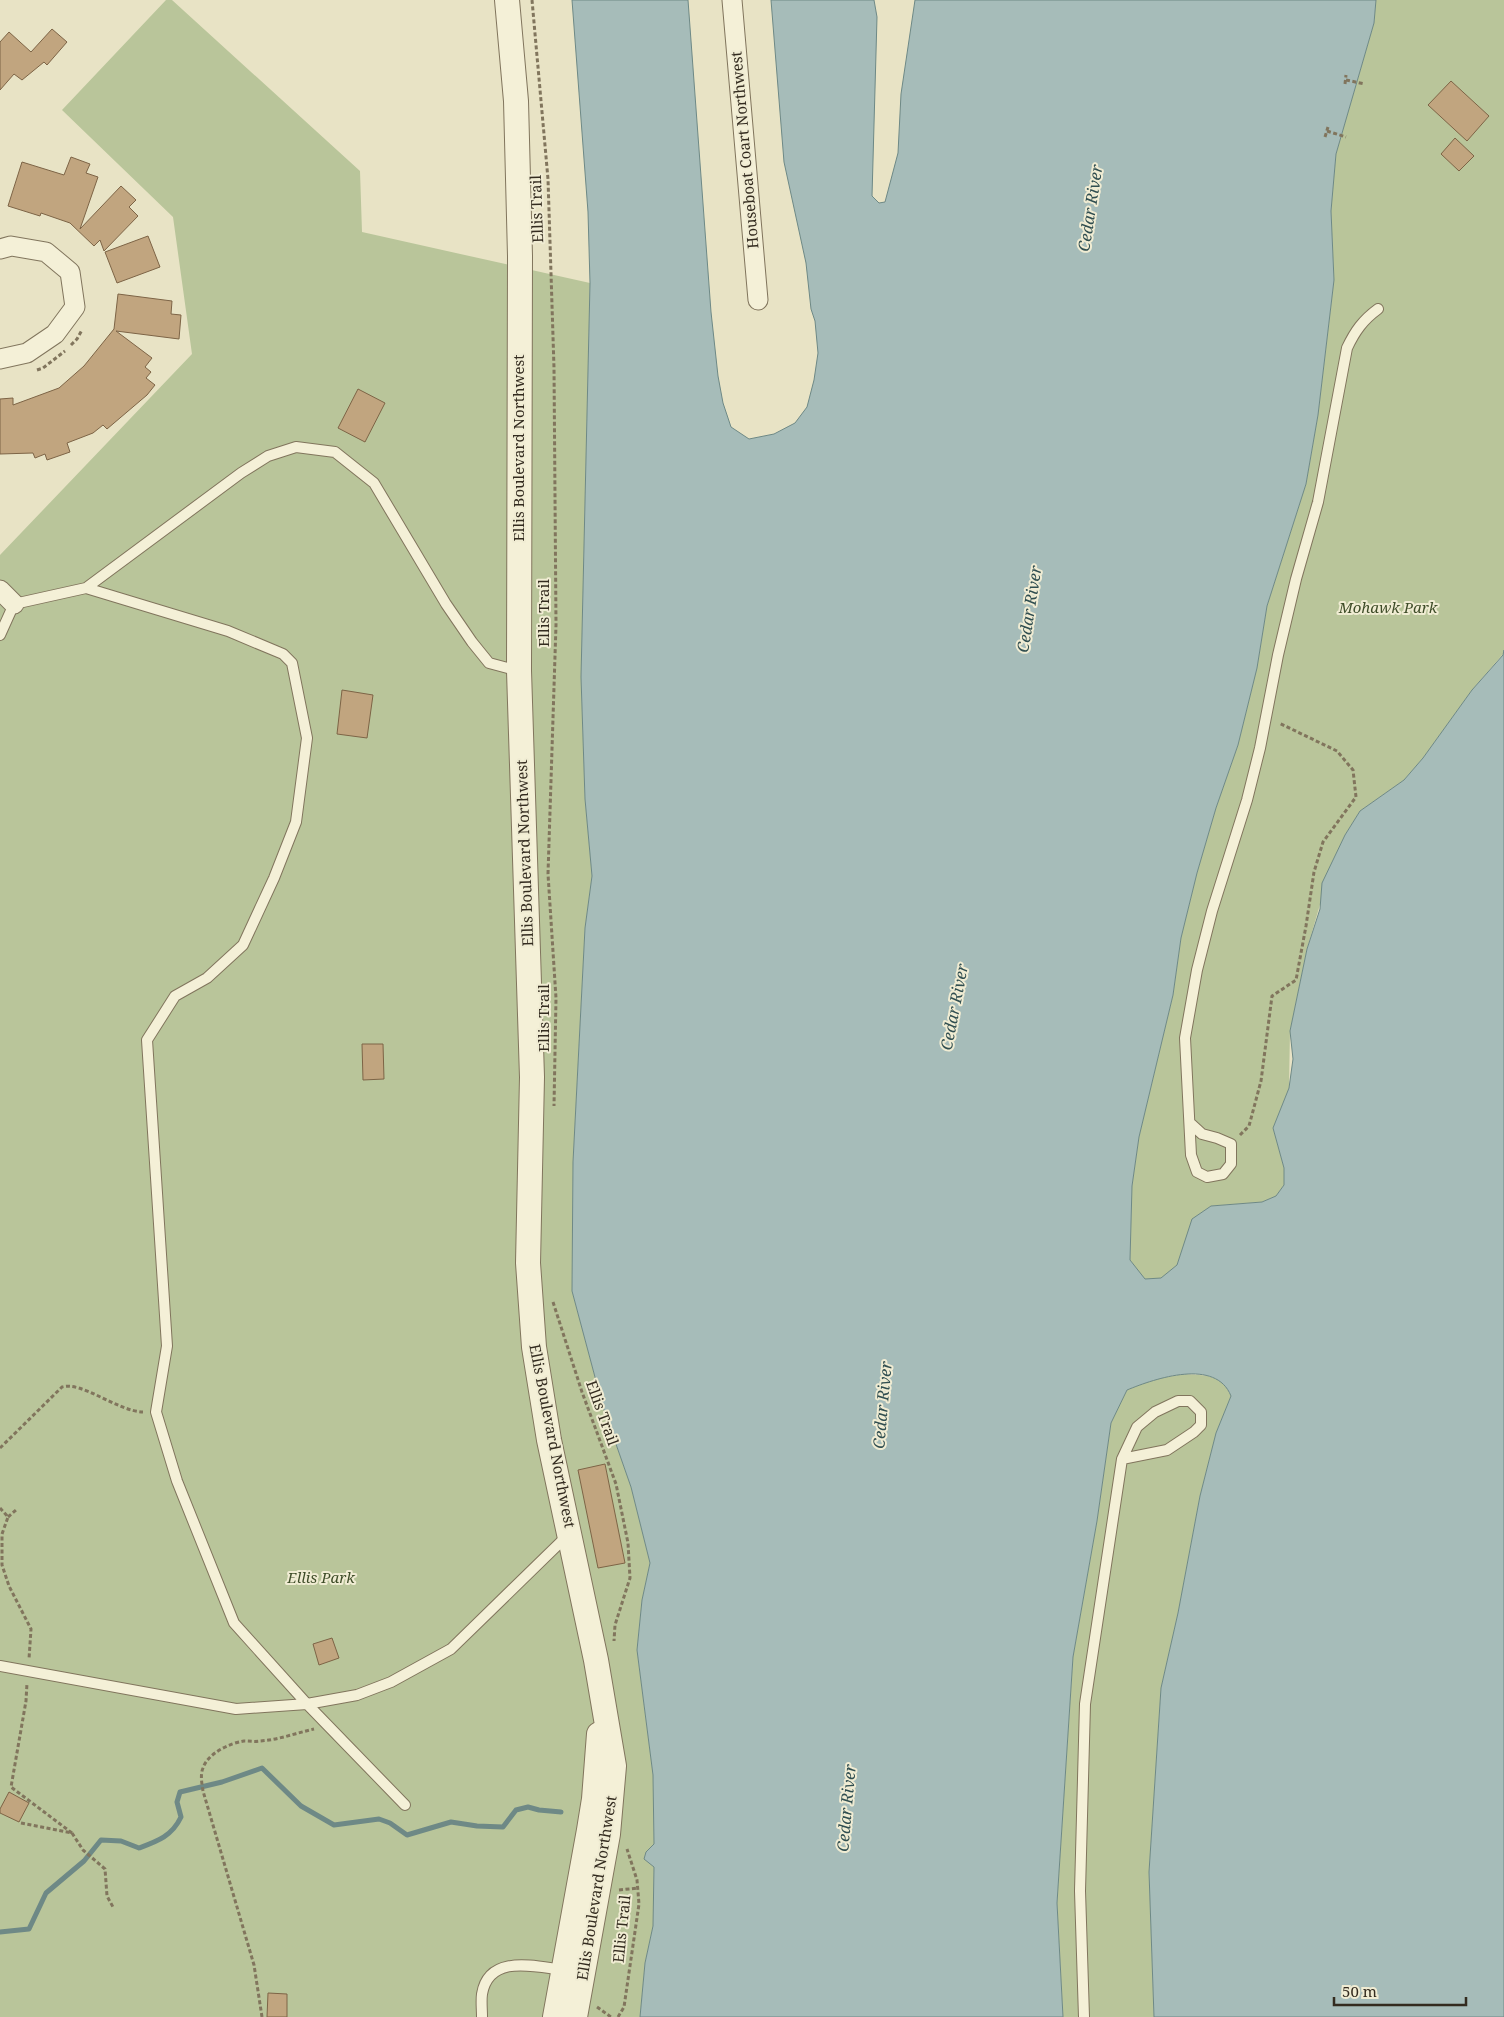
<svg xmlns="http://www.w3.org/2000/svg" width="1504" height="2017" font-family="'Noto Serif',serif">
<style>
.green{fill:#b9c59a}
.water{fill:#a6bcb9;stroke:#6e8986}
.lines{fill:none;stroke-linecap:round;stroke-linejoin:round}
.stream{stroke:#6e8986;stroke-width:5}
.building{fill:#c1a57f;stroke:#7d6446}
.service-casing{stroke:#81755d;stroke-width:12}
.minor-casing{stroke:#81755d;stroke-width:21}
.tertiary-casing{stroke:#81755d;stroke-width:26}
.path{stroke:#81755d;stroke-width:3;stroke-dasharray:4 2.5;stroke-linecap:butt}
.service{stroke:#f4f0d7;stroke-width:10}
.minor{stroke:#f4f0d7;stroke-width:19}
.tertiary{stroke:#f4f0d7;stroke-width:24}
.labels{text-anchor:middle;stroke-width:4;stroke-linejoin:round;paint-order:stroke}
.street-label{font-size:15px;fill:#332b1f;stroke:#f0ecd3}
.park-label{font-size:15px;font-style:italic;fill:#3e4c28;stroke:#f0ecd3}
.water-label{font-size:16px;font-style:italic;fill:#304e50;stroke:#f0ecd3}
</style>
<rect width="100%" height="100%" fill="#e8e3c5"/>
<path class="green" d="M 166,0 L 172,0 L 360,171 L 362,232 L 590,283 L 581,677 L 585,799 L 592,876 L 585,928 L 573,1162 L 572,1291 L 603,1407 L 631,1487 L 650,1563 L 642,1600 L 637,1650 L 653,1775 L 654,1844 L 646,1852 L 654,1867 L 653,1926 L 645,1963 L 640,2017 L 0,2017 L 0,555 L 192,354 L 173,217 L 62,110 Z
M 1376,0 L 1504,0 L 1504,650 L 1503,654 L 1472,690 L 1423,758 L 1404,780 L 1360,811 L 1345,835 L 1333,860 L 1307,949 L 1290,1031 L 1289,1088 L 1273,1128 L 1284,1168 L 1284,1185 L 1276,1196 L 1262,1202 L 1211,1206 L 1193,1219 L 1177,1265 L 1161,1279 L 1143,1279 L 1130,1260 L 1132,1186 L 1139,1137 L 1173,995 L 1181,938 L 1197,873 L 1216,808 L 1238,745 L 1257,668 L 1267,606 L 1306,484 L 1318,415 L 1334,280 L 1331,211 L 1336,154 L 1374,23 Z
M 1183,1374 C 1205,1376 1222,1373 1231,1396 L 1216,1433 L 1200,1496 L 1178,1613 L 1161,1688 L 1149,1872 L 1154,2017 L 1063,2017 L 1057,1903 L 1073,1657 L 1097,1521 L 1111,1423 L 1127,1390 L 1151,1380 Z"/>
<path class="water" d="M 572,0 L 688,0 L 711,312 L 718,376 L 723,403 L 731,427 L 749,439 L 774,434 L 795,423 L 807,407 L 814,380 L 818,353 L 815,321 L 811,309 L 806,263 L 784,162 L 771,0 L 874,0 L 877,17 L 872,196 L 879,203 L 885,202 L 898,153 L 901,94 L 915,0 L 1376,0 L 1374,23 L 1336,154 L 1331,211 L 1334,280 L 1318,415 L 1306,484 L 1267,606 L 1257,668 L 1238,745 L 1216,808 L 1197,873 L 1181,938 L 1173,995 L 1139,1137 L 1132,1186 L 1130,1260 L 1145,1279 L 1161,1278 L 1177,1265 L 1192,1219 L 1211,1206 L 1262,1202 L 1276,1196 L 1284,1185 L 1284,1168 L 1273,1128 L 1289,1088 L 1293,1059 L 1290,1031 L 1307,949 L 1320,909 L 1322,883 L 1345,835 L 1360,811 L 1404,780 L 1423,758 L 1472,690 L 1503,655 L 1504,650 L 1504,2017 L 1154,2017 L 1149,1872 L 1161,1688 L 1178,1613 L 1200,1496 L 1216,1433 L 1231,1396 C 1216,1358 1156,1378 1127,1390 L 1111,1423 L 1097,1521 L 1073,1657 L 1057,1903 L 1063,2017 L 640,2017 L 645,1963 L 653,1926 L 654,1867 L 644,1859 L 646,1852 L 654,1844 L 653,1775 L 637,1650 L 642,1600 L 650,1563 L 631,1487 L 603,1407 L 572,1291 L 573,1162 L 585,928 L 592,876 L 585,799 L 581,677 L 590,283 L 588,212 Z"/>
<g class="lines">
<path class="stream" d="M 0,1932 L 29,1929 L 46,1893 L 84,1861 L 101,1840 L 121,1841 L 139,1848 C 158,1841 172,1836 181,1817 L 177,1802 L 180,1792 L 222,1782 L 262,1768 L 301,1806 L 334,1825 L 379,1819 L 390,1823 L 407,1835 L 451,1822 L 477,1826 L 503,1827 L 516,1810 L 528,1807 L 539,1810 L 561,1812"/>
</g>
<path class="building" d="M 52,29 L 67,42 L 47,65 L 44,62 L 22,80 L 14,74 L 0,90 L 0,42 L 9,32 L 31,52 Z
M 1451,81 L 1489,116 L 1467,141 L 1428,105 Z
M 1455,138 L 1474,156 L 1459,171 L 1441,154 Z
M 71,157 L 90,164 L 86,173 L 98,177 L 80,229 L 121,186 L 136,200 L 129,207 L 138,216 L 104,251 L 100,240 L 94,246 L 70,223 L 41,213 L 40,216 L 8,206 L 22,162 L 64,175 Z
M 148,236 L 160,267 L 117,283 L 105,252 Z
M 118,294 L 172,301 L 171,314 L 181,315 L 179,339 L 116,331 L 152,358 L 145,367 L 151,372 L 146,378 L 155,385 L 147,395 L 107,429 L 103,425 L 93,433 L 67,443 L 70,452 L 47,460 L 45,454 L 35,458 L 33,453 L 0,454 L 0,399 L 13,398 L 13,405 L 59,388 L 84,366 L 114,329 Z
M 358,389 L 385,403 L 365,442 L 338,428 Z
M 342,690 L 373,695 L 367,738 L 337,734 Z
M 362,1044 L 383,1044 L 384,1079 L 363,1080 Z
M 605,1464 L 625,1563 L 598,1568 L 578,1470 Z
M 332,1638 L 339,1658 L 319,1665 L 313,1644 Z
M 9,1792 L 29,1803 L 19,1822 L 0,1813 L 0,1809 Z
M 268,1993 L 287,1994 L 287,2017 L 267,2017 Z"/>
<g class="lines">
<defs>
<path id="service" d="M 86,588 L 228,631 L 283,654 L 292,663 L 307,738 L 296,822 L 274,878 L 243,945 L 207,978 L 175,996 L 147,1040 L 167,1346 L 156,1412 L 177,1481 L 234,1623 L 307,1704 L 357,1695 L 391,1682 L 451,1649 L 569,1534
M 0,635 L 14,604 L 86,588 L 241,473 L 268,456 L 296,447 L 335,452 L 374,483 L 446,604 L 472,642 L 489,663 L 519,671
M 1190,1123 L 1202,1134 L 1217,1138 L 1231,1144 L 1231,1164 L 1223,1174 L 1207,1177 L 1197,1172 L 1191,1155 L 1185,1038 L 1197,970 L 1212,911 L 1247,800 L 1260,748 L 1278,655 L 1296,579 L 1318,502 L 1347,348 C 1355,331 1363,320 1378,309
M 0,1666 L 236,1709 L 307,1704 L 405,1805
M 482,2017 C 482,2009 481,2001 482,1994 C 489,1953 536,1967 565,1970
M 1084,2017 L 1080,1891 L 1085,1704 L 1122,1459 L 1137,1427 L 1155,1412 L 1178,1401 L 1190,1401 L 1201,1412 L 1201,1425 L 1194,1432 L 1167,1450 L 1122,1459"/>
<path id="minor" d="M 732,0 L 758,300
M 0,249 L 11,246 L 46,252 L 70,272 L 75,307 L 55,334 L 27,353 L 0,359
M 0,590 L 14,604"/>
<path id="tertiary" d="M 507,0 L 516,101 L 520,256 L 519,671 L 532,1077 L 528,1263 L 534,1347 L 549,1440 L 596,1660 L 614,1766 L 608,1834 L 575,2017
M 555,2017 L 589,1830 L 594,1799 L 599,1734"/>
</defs>
<use href="#service" class="service-casing"/>
<use href="#minor" class="minor-casing"/>
<use href="#tertiary" class="tertiary-casing"/>
<path class="path" d="M 532,0 L 548,179 L 554,368 L 556,625 L 548,874 L 556,998 L 554,1106
M 1346,80 L 1365,84
M 1345,84 L 1346,75
M 1327,131 L 1346,137
M 1325,137 L 1328,127
M 71,345 L 77,339 L 82,330
M 37,370 L 43,368 L 65,351
M 1240,1135 L 1249,1126 L 1261,1081 L 1272,996 L 1296,980 L 1306,926 L 1314,872 L 1323,842 L 1356,797 L 1353,770 L 1337,751 L 1279,723
M 553,1302 L 582,1392 L 616,1484 L 628,1543 L 630,1578 L 615,1625 L 614,1641
M 0,1448 L 62,1387 C 82,1381 117,1411 143,1412
M 0,1508 L 8,1517 L 2,1534 L 2,1565 L 9,1586 L 31,1629 L 29,1659
M 8,1517 L 16,1510
M 21,1823 L 72,1833 L 11,1787 L 26,1701 L 27,1683
M 72,1833 L 83,1850 L 105,1869 L 107,1896 L 113,1907
M 619,1890 L 638,1888
M 597,2007 L 611,2017
M 262,2017 L 254,1965 L 203,1791 C 202,1784 200,1775 203,1768 C 208,1753 230,1743 244,1741 C 250,1741 255,1742 260,1741 C 278,1740 296,1733 314,1729
M 618,2017 L 624,2007 L 639,1904 L 637,1880 L 627,1849"/>
<use href="#service" class="service"/>
<use href="#minor" class="minor"/>
<use href="#tertiary" class="tertiary"/>
</g>
<g class="labels">
<g class="street-label">
<text transform="translate(745 150) rotate(-95)" y="5">Houseboat Coart Northwest</text>
<text transform="translate(537 209) rotate(-92)" y="5">Ellis Trail</text>
<text transform="translate(519 448) rotate(-90)" y="5">Ellis Boulevard Northwest</text>
<text transform="translate(544 613) rotate(-90)" y="5">Ellis Trail</text>
<text transform="translate(525 853) rotate(-92)" y="5">Ellis Boulevard Northwest</text>
<text transform="translate(544 1018) rotate(-90)" y="5">Ellis Trail</text>
<text transform="translate(602 1413) rotate(70)" y="5">Ellis Trail</text>
<text transform="translate(552 1436) rotate(79)" y="5">Ellis Boulevard Northwest</text>
<text transform="translate(597 1888) rotate(-81)" y="5">Ellis Boulevard Northwest</text>
<text transform="translate(622 1929) rotate(-84)" y="5">Ellis Trail</text>
</g>
<g class="park-label">
<text x="1388" y="613">Mohawk Park</text>
<text x="321" y="1583">Ellis Park</text>
</g>
<g class="water-label">
<text transform="translate(1090 208) rotate(-81)" y="6">Cedar River</text>
<text transform="translate(1029 609) rotate(-81)" y="6">Cedar River</text>
<text transform="translate(954 1007) rotate(-79)" y="6">Cedar River</text>
<text transform="translate(882 1405) rotate(-85)" y="6">Cedar River</text>
<text transform="translate(846 1808) rotate(-85)" y="6">Cedar River</text>
</g>
</g>
<path d="M1334 1997v8h132v-8" fill="none" stroke="#332b1f" stroke-width="2.5"/>
<text x="1342" y="1997" font-size="15" fill="#332b1f" stroke="#f0ecd3" stroke-width="4" paint-order="stroke">50 m</text>
</svg>
